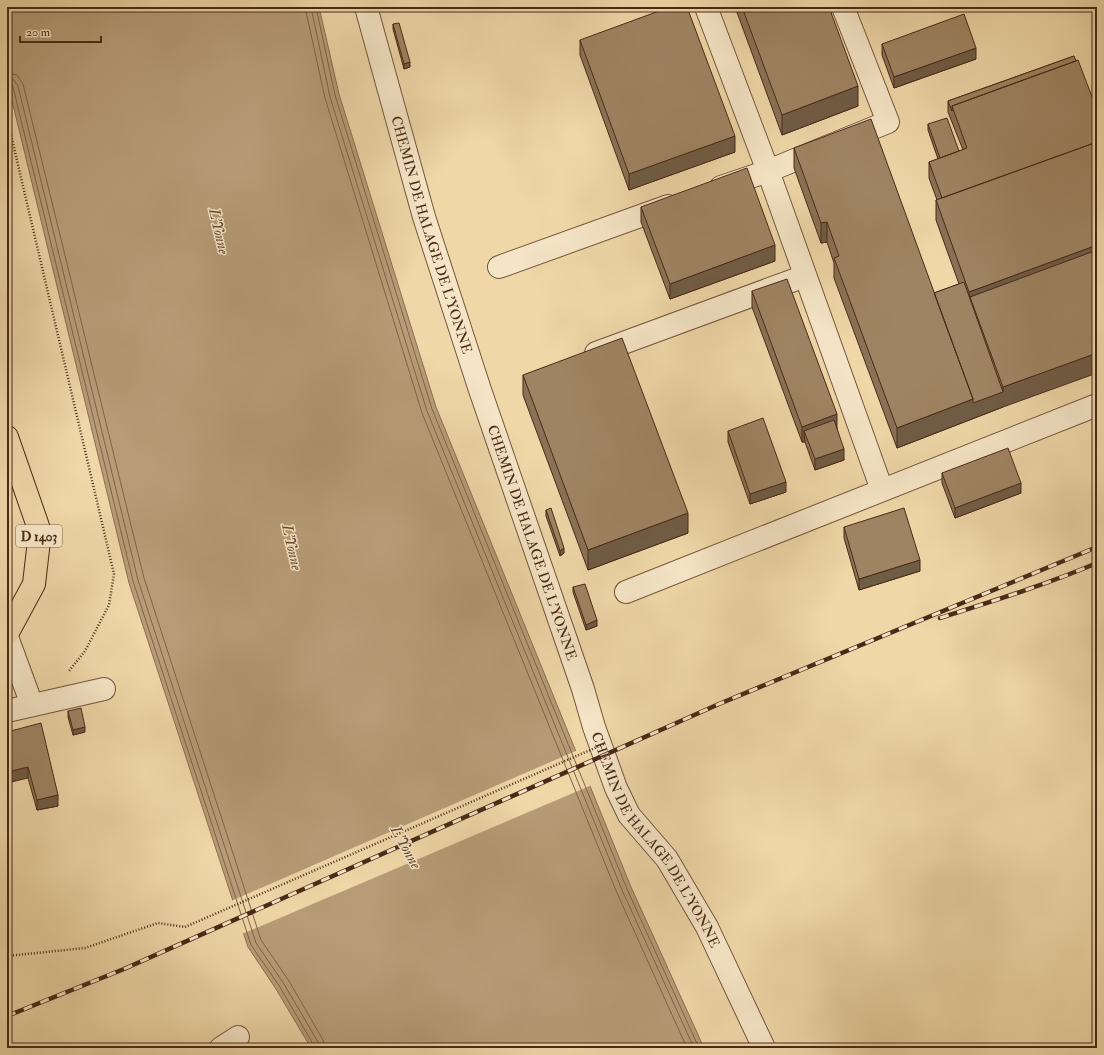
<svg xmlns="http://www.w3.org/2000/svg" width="1104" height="1055" font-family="'IM FELL Double Pica',serif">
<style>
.water{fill:#b79c77;stroke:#8b6e51}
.pier{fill:#efd7a8}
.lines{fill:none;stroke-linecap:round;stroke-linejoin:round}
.shore{stroke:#806348;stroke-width:1}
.minor-casing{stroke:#72553c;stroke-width:24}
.major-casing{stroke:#492a18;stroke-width:24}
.path{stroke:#492a18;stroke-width:2.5;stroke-dasharray:1 2;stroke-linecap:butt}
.minor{stroke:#f5e5c6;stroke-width:22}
.major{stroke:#efd7a8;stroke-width:22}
.rail-casing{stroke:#492a18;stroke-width:4.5}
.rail{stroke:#f5e5c6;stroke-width:3;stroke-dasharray:9;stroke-linecap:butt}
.path-bridge{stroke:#492a18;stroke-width:2.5;stroke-dasharray:1 2;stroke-linecap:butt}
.wall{fill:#897255;stroke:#492a18}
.shaded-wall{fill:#6f5c45;stroke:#492a18}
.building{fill:#9f8463;stroke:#492a18}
.labels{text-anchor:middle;stroke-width:3;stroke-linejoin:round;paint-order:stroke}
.shield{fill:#f5e5c6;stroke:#7d624c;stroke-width:1}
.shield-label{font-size:13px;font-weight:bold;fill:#492a18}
.street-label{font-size:14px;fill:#492a18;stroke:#f5e5c6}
.water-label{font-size:15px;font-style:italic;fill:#644630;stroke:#f5e5c6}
</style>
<rect width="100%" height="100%" fill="#efd7a8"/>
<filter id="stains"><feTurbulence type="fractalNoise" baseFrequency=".005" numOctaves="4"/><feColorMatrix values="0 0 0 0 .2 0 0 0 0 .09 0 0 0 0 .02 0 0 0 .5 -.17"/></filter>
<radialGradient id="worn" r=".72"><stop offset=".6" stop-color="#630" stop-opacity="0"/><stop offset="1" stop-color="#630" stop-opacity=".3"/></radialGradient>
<path class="water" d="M 7,7 L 319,7 L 339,94 L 436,407 L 631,887 L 704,1048 L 311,1048 L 276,989 L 248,947 L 129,583 L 7,80 Z"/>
<path class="pier" d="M 578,750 L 592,785 L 242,934 L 231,901 Z"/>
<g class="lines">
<path class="shore" d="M 305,7 L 325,98 L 422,413 L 617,893 L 687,1048
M 311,7 L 330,97 L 427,411 L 622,890 L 694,1048
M 316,7 L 335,95 L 432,409 L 627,889 L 699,1048
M 7,73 L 17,75 L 23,84 L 144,578 L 261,940 L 289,981 L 323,1040 L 325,1048
M 7,79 L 14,80 L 18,86 L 138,580 L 256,943 L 284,984 L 318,1042 L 319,1048
M 7,84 L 11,84 L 13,87 L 133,581 L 251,945 L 280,987 L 313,1044 L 314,1048"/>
<defs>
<g id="minor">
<path id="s1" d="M 366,7 L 424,217 L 480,390 L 583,689 L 594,727 L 616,788 L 629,815 L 667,859 L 707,927 L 764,1048"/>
<path d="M 706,7 L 768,171 L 888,122 L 843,7"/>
<path d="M 721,187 L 768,171 L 882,490"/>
<path d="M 499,267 L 668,206"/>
<path d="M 596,353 L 805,276"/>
<path d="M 626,592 L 1097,405"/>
<path d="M 7,637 L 32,705"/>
<path d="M 7,711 L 104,689"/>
<path d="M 221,1048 L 238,1037"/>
</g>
<path id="major" d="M 7,437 L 40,532 L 34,584 L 7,634"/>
</defs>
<use href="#minor" class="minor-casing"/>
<use href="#major" class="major-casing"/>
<path class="path" d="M 7,118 L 114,574 L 109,605 L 85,651 L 69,671
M 7,956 L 85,948 L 158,923 L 185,927"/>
<use href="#minor" class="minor"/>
<use href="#major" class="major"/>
<defs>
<path id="rail" d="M 940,618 C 993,601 1045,585 1097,563
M 7,1016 L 124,969 L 719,704 L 1097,547"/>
</defs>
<use href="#rail" class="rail-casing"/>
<use href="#rail" class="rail"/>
<path class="path-bridge" d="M 185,927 L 604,744"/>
</g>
<path class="wall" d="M 735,7 L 829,7 L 858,106 L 782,135 Z
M 393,24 L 410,67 L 404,69 L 393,29 Z
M 580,40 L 735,152 L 629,190 L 580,55 Z
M 882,44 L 976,59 L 894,88 L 882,55 Z
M 1074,56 L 1003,407 L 897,448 L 834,278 L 834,263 L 827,242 L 821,243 L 794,168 L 794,148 L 934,293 L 959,284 L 936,220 L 936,200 L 937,200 L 929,178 L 929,162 L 938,159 L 928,130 L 928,124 L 959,151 L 963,150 L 948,112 L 948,101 Z
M 641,207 L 775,261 L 670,299 L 641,222 Z
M 752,291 L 837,428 L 844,460 L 815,470 L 805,442 L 802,442 L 752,307 Z
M 523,375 L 688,533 L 588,570 L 523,395 Z
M 728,431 L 786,492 L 750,504 L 728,442 Z
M 942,473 L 1021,493 L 955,518 L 942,483 Z
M 546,510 L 564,553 L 560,556 L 546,516 Z
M 844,527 L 920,571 L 859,590 L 844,538 Z
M 573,587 L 597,626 L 586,630 L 573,592 Z
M 68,711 L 85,732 L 73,735 L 68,717 Z
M 7,732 L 58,806 L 37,810 L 28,778 Z"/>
<path class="shaded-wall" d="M 976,48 L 976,59 L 894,88 L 894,77 Z
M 410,62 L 410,67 L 404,69 L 404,64 Z
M 858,86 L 858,106 L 782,135 L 782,115 Z
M 735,136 L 735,152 L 629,190 L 629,174 Z
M 827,222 L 827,242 L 821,243 L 821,223 Z
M 775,245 L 775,261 L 670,299 L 670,284 Z
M 1097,245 L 1097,265 L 970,297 L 970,311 L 969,312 L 969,292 Z
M 1097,353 L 1097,373 L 1003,407 L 897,448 L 897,428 L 973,399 L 1003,392 L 1003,387 Z
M 837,414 L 837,430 L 804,431 L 805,442 L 802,442 L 802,427 Z
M 844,449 L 844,460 L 815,470 L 815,459 Z
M 786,482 L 786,492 L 750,504 L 750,494 Z
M 1021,483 L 1021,493 L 955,518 L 955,508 Z
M 688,513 L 688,533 L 588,570 L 588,550 Z
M 564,548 L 564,553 L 560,556 L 560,551 Z
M 920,560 L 920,571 L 859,590 L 859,579 Z
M 597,620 L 597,626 L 586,630 L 586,625 Z
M 85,727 L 85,732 L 73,735 L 73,730 Z
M 28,767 L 28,778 L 7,783 L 7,772 Z
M 58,795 L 58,806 L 37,810 L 37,800 Z"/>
<path class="building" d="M 670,7 L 687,7 L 735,136 L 629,174 L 580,40 Z
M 742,7 L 829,7 L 858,86 L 782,115 Z
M 964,14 L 976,48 L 894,77 L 882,44 Z
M 399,23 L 410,62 L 404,64 L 393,24 Z
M 1074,56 L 1076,61 L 952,106 L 952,111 L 948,101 Z
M 1078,60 L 1094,102 L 1097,101 L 1097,142 L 942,198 L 929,162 L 967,148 L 952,106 Z
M 947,118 L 959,151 L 940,158 L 928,124 Z
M 871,119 L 973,399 L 897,428 L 834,258 L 839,256 L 827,222 L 821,223 L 794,148 Z
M 1097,142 L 1097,245 L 969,292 L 936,200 Z
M 747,168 L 775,245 L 670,284 L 641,207 Z
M 1097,250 L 1097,353 L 1003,387 L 970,297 Z
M 787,279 L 837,414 L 802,427 L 752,291 Z
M 964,282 L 1003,392 L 973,403 L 973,399 L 934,293 Z
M 622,338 L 688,513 L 588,550 L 523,375 Z
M 763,418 L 786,482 L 750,494 L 728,431 Z
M 834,420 L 844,449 L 815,459 L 804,431 Z
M 1008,448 L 1021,483 L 955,508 L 942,473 Z
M 551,508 L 564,548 L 560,551 L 546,510 Z
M 904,508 L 920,560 L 859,579 L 844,527 Z
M 585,584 L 597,620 L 586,625 L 573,587 Z
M 81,708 L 85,727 L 73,730 L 68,711 Z
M 41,723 L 58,795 L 37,800 L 28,767 L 7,772 L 7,732 Z"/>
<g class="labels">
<rect class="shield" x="16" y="525" width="46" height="22" rx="3"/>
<g class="shield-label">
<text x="39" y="541">D 1403</text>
</g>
<g class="street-label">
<text dy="5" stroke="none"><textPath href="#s1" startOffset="237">CHEMIN DE HALAGE DE L'YONNE</textPath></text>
<text dy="5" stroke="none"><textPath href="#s1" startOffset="561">CHEMIN DE HALAGE DE L'YONNE</textPath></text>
<text dy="5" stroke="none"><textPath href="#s1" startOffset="885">CHEMIN DE HALAGE DE L'YONNE</textPath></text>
</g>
<g class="water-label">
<text transform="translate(219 231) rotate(77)" y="5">L'Yonne</text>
<text transform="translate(292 547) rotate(77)" y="5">L'Yonne</text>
<text transform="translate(406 847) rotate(61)" y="5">L'Yonne</text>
</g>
</g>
<rect width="1104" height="1055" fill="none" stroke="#efd7a8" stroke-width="24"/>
<rect x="8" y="8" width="1088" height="1039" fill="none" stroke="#492a18" stroke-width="2"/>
<rect x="12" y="12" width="1080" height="1031" fill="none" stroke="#492a18"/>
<path d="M20 36v6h81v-6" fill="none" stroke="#492a18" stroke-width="2"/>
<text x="26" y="36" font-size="12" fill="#492a18" stroke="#f5e5c6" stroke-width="3" paint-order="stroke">20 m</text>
<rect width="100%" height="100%" filter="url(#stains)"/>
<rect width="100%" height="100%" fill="url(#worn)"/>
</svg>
